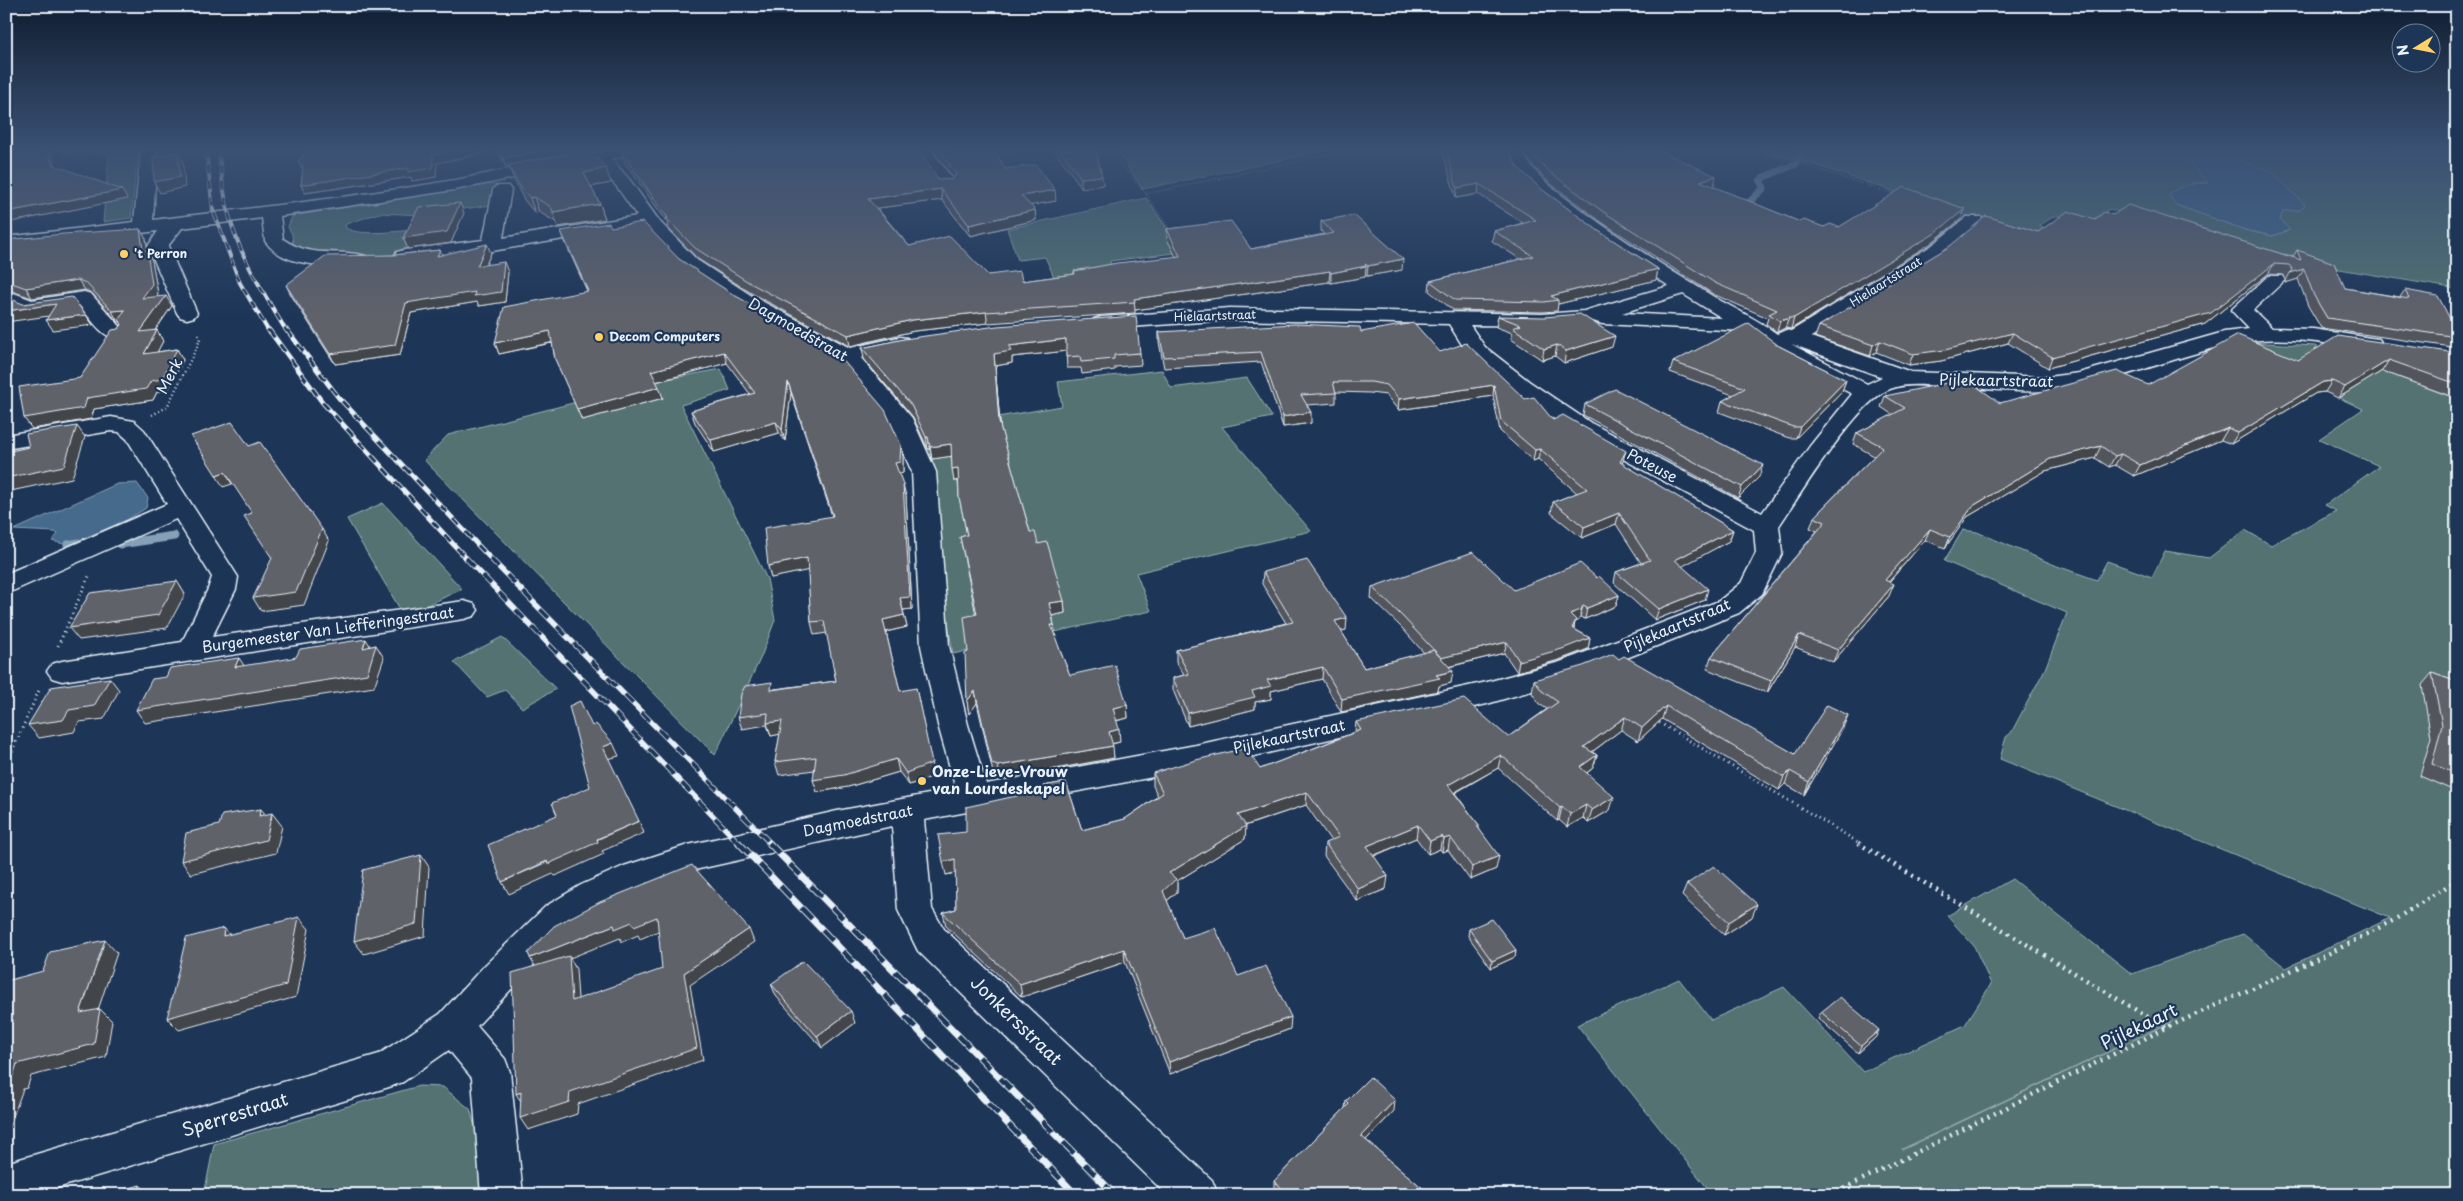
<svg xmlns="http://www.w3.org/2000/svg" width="2463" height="1201" font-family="'Playpen Sans',sans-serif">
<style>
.green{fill:#537271;stroke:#9eb2b4;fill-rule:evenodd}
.water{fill:#456b8c;stroke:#86a1b7}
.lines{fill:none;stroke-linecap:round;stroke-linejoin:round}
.stream-far1{stroke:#86a1b7;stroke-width:7}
.stream{stroke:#86a1b7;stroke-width:9}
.minor-casing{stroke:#e8f1f8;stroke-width:3}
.path-far3{stroke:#e8f1f8;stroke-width:2;stroke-dasharray:0.5 2.5;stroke-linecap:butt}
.path-far2{stroke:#e8f1f8;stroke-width:2.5;stroke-dasharray:1 3;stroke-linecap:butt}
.path-far1{stroke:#e8f1f8;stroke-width:3;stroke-dasharray:1 4;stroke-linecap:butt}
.path{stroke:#e8f1f8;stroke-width:4.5;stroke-dasharray:2 5;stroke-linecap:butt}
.minor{fill:#1d3557;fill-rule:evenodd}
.rail-far3-casing{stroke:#e8f1f8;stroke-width:4}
.rail-far2-casing{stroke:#e8f1f8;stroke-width:5}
.rail-far1-casing{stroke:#e8f1f8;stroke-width:5.5}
.rail-casing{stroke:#e8f1f8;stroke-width:7}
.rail-far3{stroke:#1d3557;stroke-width:2.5;stroke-dasharray:8;stroke-linecap:butt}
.rail-far2{stroke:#1d3557;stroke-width:3;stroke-dasharray:9;stroke-linecap:butt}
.rail-far1{stroke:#1d3557;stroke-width:4;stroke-dasharray:12;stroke-linecap:butt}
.rail{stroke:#1d3557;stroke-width:5;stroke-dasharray:15;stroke-linecap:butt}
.wall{fill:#53545b;stroke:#e8f1f8}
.shaded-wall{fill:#43454a;stroke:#e8f1f8}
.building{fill:#60626a;stroke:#e8f1f8}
.poi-dot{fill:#ffd166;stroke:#1d3557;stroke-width:2}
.labels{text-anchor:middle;stroke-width:4.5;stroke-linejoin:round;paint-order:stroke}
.far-poi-label{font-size:12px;font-weight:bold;fill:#e8f1f8;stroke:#1d3557;text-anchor:start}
.far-street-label{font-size:12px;fill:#e8f1f8;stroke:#1d3557}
.street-label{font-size:15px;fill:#e8f1f8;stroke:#1d3557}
.poi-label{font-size:15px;font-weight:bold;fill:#e8f1f8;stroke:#1d3557;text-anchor:start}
.near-street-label{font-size:18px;fill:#e8f1f8;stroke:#1d3557}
</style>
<rect width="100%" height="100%" fill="#1d3557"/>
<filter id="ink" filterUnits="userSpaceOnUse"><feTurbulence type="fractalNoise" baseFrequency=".02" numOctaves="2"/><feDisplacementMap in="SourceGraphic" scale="10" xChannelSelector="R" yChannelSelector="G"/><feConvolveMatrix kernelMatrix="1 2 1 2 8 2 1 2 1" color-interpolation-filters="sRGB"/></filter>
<g filter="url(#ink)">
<path class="green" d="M 59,150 L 138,150 L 131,218 L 103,222 L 109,153 L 64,154 Z
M 1116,150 L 1330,150 L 1143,189 Z
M 1755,150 L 2457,150 L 2457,289 L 2310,264 L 2310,260 L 2284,254 L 2276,262 L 2110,209 L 2085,224 L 2056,215 L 2039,226 L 2069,236 L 2057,246 L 1815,165 ZM 2191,163 L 2272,172 L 2305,205 L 2300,210 L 2283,211 L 2280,220 L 2289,230 L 2272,236 L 2245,230 L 2176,205 L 2192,183 L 2208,183 Z
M 494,184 L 491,205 L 422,215 L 379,213 L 346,224 L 345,227 C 355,237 399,231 413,230 L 408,253 C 379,256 317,263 293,244 L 292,234 L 288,227 L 292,216 Z
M 1146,198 L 1183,252 L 1110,261 L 1113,272 L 1055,279 L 1045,257 L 1018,260 L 1007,229 Z
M 2250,342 L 2315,346 L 2457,399 L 2457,1195 L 1713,1195 L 1577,1025 L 1679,979 L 1711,1020 L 1784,987 L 1863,1072 L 1965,1025 L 1991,984 L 1974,946 L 1947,916 L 2012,879 L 2132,974 L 2243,934 L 2286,968 L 2390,918 L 2000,759 L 2006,737 L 2011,733 L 2045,669 L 2067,613 L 1944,561 L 1963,530 L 1977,532 L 2057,566 L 2097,580 L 2107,561 L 2152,577 L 2165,551 L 2209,558 L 2245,530 L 2271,545 L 2336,511 L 2325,505 L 2379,466 L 2319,439 L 2363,409 L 2339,398 L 2352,388 ZM 2173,1021 L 1902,1150 L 1902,1149 Z
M 721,369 L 730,390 L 681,405 L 767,579 L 775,620 L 761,657 L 715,755 L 424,460 L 448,435 L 663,380 Z
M 1162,370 L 1171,388 L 1247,378 L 1272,417 L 1222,427 L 1311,531 L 1136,573 L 1151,611 L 953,654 L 916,431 L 1062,406 L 1058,382 Z
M 383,503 L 462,589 L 404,616 L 347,519 Z
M 502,637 L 556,689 L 522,708 L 505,690 L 487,697 L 454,662 Z
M 419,1086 L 443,1087 L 470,1109 L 482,1152 L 480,1195 L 204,1195 L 214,1144 Z"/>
<path class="water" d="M 2216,159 L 2239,160 L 2272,172 L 2305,205 L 2300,210 L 2283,211 L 2280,220 L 2290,230 L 2272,236 L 2245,230 L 2176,205 L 2169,195 C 2181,184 2193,184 2208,183 L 2190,163 Z
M 137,483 L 148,498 L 146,508 L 127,520 L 68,545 L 52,541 L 58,534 L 55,532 L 14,530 L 117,484 Z"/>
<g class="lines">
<path class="stream-far1" d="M 1797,160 L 1806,150
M 1740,211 L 1764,188 L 1760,181 L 1764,177 L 1796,164"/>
<path class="stream" d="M 120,544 L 174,536
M 68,545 L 79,543"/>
<defs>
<path id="minor" d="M 141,150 L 157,150 L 153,220 C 253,208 355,197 455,180 C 516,169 576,150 638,150 L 636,154 L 611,159 L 629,179 L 660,222 L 697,260 L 752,296 L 850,348 L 899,337 L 907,338 L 910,343 L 907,348 L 861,358 L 912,418 L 936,472 L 949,646 L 968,725 L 986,784 L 1196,745 L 1487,682 L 1560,662 L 1719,601 L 1741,583 L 1756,553 L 1754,530 L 1575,433 L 1514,392 L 1469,356 L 1449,324 L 1230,320 L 1101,329 L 1094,327 L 1091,323 L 1094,319 L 1101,317 L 1230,308 L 1542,314 L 1584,311 L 1669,286 L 1599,241 L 1540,196 L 1517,175 L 1505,150 L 1521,150 C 1536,179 1558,192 1583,211 C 1625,242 1670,270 1714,297 C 1735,309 1757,319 1777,334 L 1786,330 L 1791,331 L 1931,246 L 1967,217 L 1981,217 L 1983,221 L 1981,225 L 1945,254 L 1811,337 L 1911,372 L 2047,377 L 2079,373 L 2224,332 L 2249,329 L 2231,310 L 2268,276 L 2282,276 L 2285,280 L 2253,310 L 2272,328 L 2313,329 L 2371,338 L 2379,339 L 2382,344 L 2379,349 L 2371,350 C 2326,343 2277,334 2232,344 C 2171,357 2111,385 2048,391 C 2016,393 1972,387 1939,386 C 1923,385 1905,383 1890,389 C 1858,400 1800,495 1779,526 L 1782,553 L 1762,594 L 1739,613 L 1579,677 L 1487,704 L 1196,769 L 924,820 L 932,909 L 944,929 L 1212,1180 L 1218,1195 L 1167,1195 L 918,951 L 898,910 L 892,826 L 690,871 L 648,886 L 605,905 L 570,926 L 477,1026 L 505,1059 L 510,1072 L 523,1195 L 481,1195 L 472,1078 L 449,1050 L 403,1082 L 389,1087 L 34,1195 L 6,1195 L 6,1163 L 379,1054 L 440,1014 L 484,966 L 546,906 L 581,885 L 624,866 L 688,845 L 837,811 L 956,789 L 938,725 L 921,646 L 912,472 L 889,420 L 839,360 L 738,304 L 683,268 L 643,226 L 492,251 L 404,262 L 397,260 L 394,256 L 397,252 L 404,250 L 483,240 L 493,190 L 496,186 L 508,186 L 511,190 L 503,238 L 637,216 L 617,187 L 595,162 L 454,190 L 280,216 L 283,239 C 312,259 335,248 366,256 L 369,260 L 366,264 L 359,266 C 330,265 284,269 265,241 L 262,218 L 182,228 L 168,246 L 197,313 L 194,317 L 187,319 L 180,317 L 177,313 L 148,246 L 158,231 L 6,249 L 6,237 L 134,222 ZM 1683,294 L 1722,318 L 1622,313 ZM 1593,321 L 1602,324 L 1746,331 L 1777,355 L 1852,394 L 1810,446 L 1762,513 L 1591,423 L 1530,382 L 1485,347 L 1470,325 L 1542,326 ZM 1791,344 L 1882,377 L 1867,384 Z
M 914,150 L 931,150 L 956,184 L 953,188 L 941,188 Z
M 6,290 L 32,300 L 84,292 L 91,294 L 127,334 L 123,338 C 104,343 91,318 79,305 L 30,312 L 6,303 Z
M 111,417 L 134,421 L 144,430 L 238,577 L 236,589 L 212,637 L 464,601 L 474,604 L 478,610 L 474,616 L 464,619 L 62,681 L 52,678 L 47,671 L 52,664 L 62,661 L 182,642 L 208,589 L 212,577 L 176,519 L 6,594 L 6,574 L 167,504 L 127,439 L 119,432 L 111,431 L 6,449 L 6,435 Z"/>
</defs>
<use href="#minor" class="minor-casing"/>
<path class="path-far3" d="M 1742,150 L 1802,164 L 1897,195
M 1094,153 L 1113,154 L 1146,194 L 1171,232
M 997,163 L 1063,157
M 1146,194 L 1349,150"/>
<path class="path-far2" d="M 152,415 L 167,407 L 198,345 L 200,338 L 198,334"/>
<path class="path-far1" d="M 58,646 L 89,576
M 1655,720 L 1861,844
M 6,765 L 40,688"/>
<path class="path" d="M 1858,843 L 2166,1028
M 1831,1195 L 2166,1028 L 2334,951 L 2394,920 L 2457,880"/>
<use href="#minor" class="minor"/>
<defs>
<path id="rail-far3" d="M 206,150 L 213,210 L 240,283 L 269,332
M 218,150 C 221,169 223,189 227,207 C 237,253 263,292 287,332"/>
<path id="rail-far2" d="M 269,330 L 323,403 L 467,559
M 287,330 L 339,398 L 491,559"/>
<path id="rail-far1" d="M 466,558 L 740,844
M 490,558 L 771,844"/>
<path id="rail" d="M 739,843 L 1076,1195
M 769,843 L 1115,1195"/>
</defs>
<use href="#rail-far3" class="rail-far3-casing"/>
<use href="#rail-far2" class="rail-far2-casing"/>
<use href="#rail-far1" class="rail-far1-casing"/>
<use href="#rail" class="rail-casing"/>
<use href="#rail-far3" class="rail-far3"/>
<use href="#rail-far2" class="rail-far2"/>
<use href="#rail-far1" class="rail-far1"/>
<use href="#rail" class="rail"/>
</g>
<path class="wall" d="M 308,150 L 489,150 L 490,152 L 437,163 L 436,177 L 412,181 L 411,177 L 305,193 L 301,185 L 303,170 L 298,161 Z
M 496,150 L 597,150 L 592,152 L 611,183 L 591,187 L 600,204 L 605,219 L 558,227 L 556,222 L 539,212 L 535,213 L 524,200 L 514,180 L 509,167 L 506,167 Z
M 933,150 L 994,150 L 1005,169 L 1056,201 L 1030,205 L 1035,210 L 1036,220 L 970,236 L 942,200 L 877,208 L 909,246 L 988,275 L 1022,281 L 1074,274 L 1074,271 L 1176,257 L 1167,239 L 1167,229 L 1251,249 L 1324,234 L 1321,231 L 1321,221 L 1402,270 L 1367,276 L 1365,276 L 1365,277 L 1331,283 L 1329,282 L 1135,310 L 1135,313 L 988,323 L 914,331 L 850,346 L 753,294 L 698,259 L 669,229 L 668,223 L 625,163 L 622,153 L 952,180 L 953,178 Z
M 1054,150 L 1096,150 L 1103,185 L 1082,188 Z
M 1442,150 L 1509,150 L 1517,167 L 1540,188 L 1600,232 L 1658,269 L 1656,280 L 1558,304 L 1557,311 L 1542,312 L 1453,310 L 1429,291 L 1430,281 L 1520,259 L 1492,241 L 1494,231 L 1523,223 L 1478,194 L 1456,198 Z
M 1522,150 L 1658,150 L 1714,186 L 1712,186 L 1800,222 L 1824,227 L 1839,227 L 1965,209 L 1961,219 L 1930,244 L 1791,329 L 1785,328 L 1777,332 L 1766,324 L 1768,318 L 1713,294 L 1600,221 L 1550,183 L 1535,168 Z
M 2113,215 L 2293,257 L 2297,250 L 2345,288 L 2400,297 L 2405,290 L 2457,332 L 2457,341 L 2452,347 L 2321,328 L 2308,306 L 2298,279 L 2285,283 L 2286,280 L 2284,275 L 2268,274 L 2205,324 L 2048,368 L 2008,343 L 1941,361 L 1909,365 L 1876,352 L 1870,356 L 1815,337 L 1819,326 L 2095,220 Z
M 611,227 L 679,259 L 901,445 L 903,457 L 903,473 L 899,474 L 906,496 L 912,609 L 903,610 L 907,627 L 886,632 L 900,691 L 934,776 L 909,785 L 899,772 L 848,787 L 817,792 L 814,770 L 779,775 L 775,762 L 780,734 L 771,736 L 767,725 L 742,729 L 738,717 L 774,689 L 836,681 L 827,633 L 814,635 L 811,622 L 808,570 L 771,578 L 768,566 L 832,516 L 791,393 L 785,441 L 779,433 L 714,452 L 695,423 L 691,411 L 750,394 L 727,363 L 656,382 L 663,398 L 582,420 L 560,370 L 555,359 L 552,343 L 499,354 L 495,343 L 587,291 L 565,242 L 561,231 Z
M 140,229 L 146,239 L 148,253 L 152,261 L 158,294 L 156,297 L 172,306 L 155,331 L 157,330 L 163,341 L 157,352 L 177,349 L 183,360 L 168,390 L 157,392 L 153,400 L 94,409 L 91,419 L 32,429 L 80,378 L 118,329 L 122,325 L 120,321 L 118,322 L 92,293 L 85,290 L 32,298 L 6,289 L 6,240 Z
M 440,250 L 442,255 L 491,253 L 486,265 L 508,272 L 505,302 L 479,306 L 477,302 L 411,313 L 400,355 L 335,364 L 291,295 L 286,285 L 394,255 Z
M 1498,316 L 1612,347 L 1564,363 L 1555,356 L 1542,360 L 1511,339 L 1512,333 L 1496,327 Z
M 1159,332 L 1361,332 L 1440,352 L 1525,399 L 1553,420 L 1623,461 L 1622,464 L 1733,530 L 1729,541 L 1682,566 L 1705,600 L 1655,620 L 1614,583 L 1616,572 L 1641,563 L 1616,524 L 1582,538 L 1551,513 L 1553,502 L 1577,493 L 1538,459 L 1533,461 L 1500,431 L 1493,396 L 1398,410 L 1386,395 L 1370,393 L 1336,392 L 1336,403 L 1307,405 L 1311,423 L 1283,427 L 1261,362 L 1164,368 L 1159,342 Z
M 904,339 L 1140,353 L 1141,365 L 1115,367 L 1115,370 L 1082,374 L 1081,368 L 1067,368 L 1066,351 L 1012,357 L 1012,363 L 995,366 L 1000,426 L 1030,532 L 1038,544 L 1064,601 L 1065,613 L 1052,616 L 1054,625 L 1056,637 L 1055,638 L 1061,653 L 1070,675 L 1127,705 L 1128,718 L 1116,721 L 1120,742 L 1112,744 L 1114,758 L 1001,779 L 994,777 L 977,703 L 969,714 L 967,701 L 968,652 L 976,615 L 960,537 L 967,535 L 959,497 L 958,481 L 954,481 L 951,456 L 932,459 L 930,449 L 928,449 L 913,417 L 864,359 L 862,348 Z
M 1779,346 L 1846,380 L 1842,391 L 1796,438 L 1789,438 L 1719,412 L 1722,401 L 1733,395 L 1670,372 L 1673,362 Z
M 2457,353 L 2457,394 L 2453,397 L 2382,371 L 2338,398 L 2325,392 L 2316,393 L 2231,444 L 2221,440 L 2134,476 L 2115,465 L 2109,467 L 2095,458 L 2045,471 L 1967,517 L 1945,548 L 1925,540 L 1889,582 L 1889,596 L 1833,662 L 1795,647 L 1767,693 L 1707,669 L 1711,657 L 1817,531 L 1810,528 L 1814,517 L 1874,456 L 1853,444 L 1857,433 L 1893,415 L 1881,407 L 1885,396 L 2000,403 L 2148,385 L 2298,360 Z
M 1585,404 L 1759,477 L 1738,498 L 1583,415 Z
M 1263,572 L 1346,630 L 1341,631 L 1364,668 L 1424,653 L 1402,628 L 1371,598 L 1372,587 L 1514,590 L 1597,578 L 1619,595 L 1616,606 L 1585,619 L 1580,617 L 1578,621 L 1575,622 L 1574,629 L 1590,638 L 1588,649 L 1559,660 L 1517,672 L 1504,653 L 1449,667 L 1451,683 L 1439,686 L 1438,691 L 1341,712 L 1322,679 L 1271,691 L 1271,699 L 1255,702 L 1255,709 L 1188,726 L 1173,690 L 1173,678 L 1184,675 L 1176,662 L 1176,650 L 1286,623 L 1262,584 Z
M 1619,659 L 1795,754 L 1843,728 L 1804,795 L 1785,784 L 1779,790 L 1662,719 L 1638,741 L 1621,730 L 1592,752 L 1597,755 L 1593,768 L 1587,773 L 1610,810 L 1588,823 L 1583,818 L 1567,827 L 1559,820 L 1557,821 L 1498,768 L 1455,793 L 1479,825 L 1479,828 L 1496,869 L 1470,880 L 1448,850 L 1442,852 L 1440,849 L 1428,854 L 1416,838 L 1374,856 L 1386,889 L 1357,901 L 1324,856 L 1325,843 L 1331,841 L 1306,805 L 1245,826 L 1245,839 L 1177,881 L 1177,892 L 1167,901 L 1183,938 L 1238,976 L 1290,1029 L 1170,1074 L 1125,962 L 1022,997 L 946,926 L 943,913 L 956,909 L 956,873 L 946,875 L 966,832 L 1044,790 L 1043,786 L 1066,782 L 1082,830 L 1125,819 L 1158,796 L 1153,786 L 1153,773 L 1260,769 L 1355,732 L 1356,722 L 1508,737 L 1547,709 L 1539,704 L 1532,693 L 1534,680 Z
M 2432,673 L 2457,682 L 2457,792 L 2420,776 L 2431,737 L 2422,685 Z
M 1687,884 L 1752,917 L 1724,935 L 1682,896 Z
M 1469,929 L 1516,950 L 1515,957 L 1491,968 L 1468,936 Z
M 771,984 L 855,1023 L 822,1048 L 776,996 Z
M 1821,1012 L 1876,1037 L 1858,1053 L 1818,1018 Z
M 1346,1101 L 1394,1111 L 1366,1140 L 1426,1191 L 1426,1195 L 1278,1195 L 1274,1191 L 1274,1181 L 1345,1108 Z"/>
<path class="shaded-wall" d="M 48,150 L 51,150 L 57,173 L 52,164 Z
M 455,150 L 489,150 L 490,152 L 437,163 L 436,177 L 412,181 L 411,177 L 305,193 L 301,185 Z
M 543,150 L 597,150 L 597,151 L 506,167 L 503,158 Z
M 178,152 L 183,162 L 185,187 L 160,193 L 154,182 Z
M 606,168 L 611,183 L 589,187 L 584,173 Z
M 1102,176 L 1103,185 L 1082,188 L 1081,178 Z
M 1716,176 L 1714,186 L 1697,191 L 1700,181 Z
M 1479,184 L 1478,194 L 1456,198 L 1457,188 Z
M 941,189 L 942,200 L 870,209 L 868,199 Z
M 122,190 L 127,199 L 11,222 L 13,234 L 6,235 L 6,212 Z
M 1055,190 L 1056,201 L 1022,207 L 1021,196 Z
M 534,197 L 539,212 L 535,213 L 530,198 Z
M 460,203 L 464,213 L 451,243 L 408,249 L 403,238 Z
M 600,204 L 605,219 L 558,227 L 553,212 Z
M 1965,209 L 1961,219 L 1930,244 L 1791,329 L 1794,318 Z
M 1035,210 L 1036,220 L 970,236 L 969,225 Z
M 140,229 L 146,239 L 148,253 L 152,261 L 158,294 L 148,309 L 142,298 L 143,250 Z
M 487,244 L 491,253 L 481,276 L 477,266 Z
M 440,250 L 444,260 L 437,256 Z
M 1403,259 L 1402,270 L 1367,276 L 1368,266 Z
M 504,262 L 508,272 L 505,302 L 479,306 L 477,302 L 411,313 L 400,355 L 335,364 L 330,354 L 406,303 Z
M 2274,264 L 2268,274 L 2205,324 L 2048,368 L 2052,357 Z
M 1366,266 L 1365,277 L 1331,283 L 1331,273 Z
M 1658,269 L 1656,280 L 1558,304 L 1558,300 L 1551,296 Z
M 2304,269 L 2298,279 L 2285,283 L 2290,273 Z
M 1330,271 L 1329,282 L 1135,310 L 1134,299 Z
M 78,280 L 85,290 L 32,298 L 26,288 Z
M 166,296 L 172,306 L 146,343 L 140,332 Z
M 56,304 L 63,314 L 6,322 L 6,311 Z
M 125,310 L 132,320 L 118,322 L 112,311 Z
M 986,312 L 988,323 L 914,331 L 850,346 L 848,335 L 912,320 Z
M 86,315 L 93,325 L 53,330 L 46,320 Z
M 1789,318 L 1785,328 L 1777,332 L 1780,321 Z
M 157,330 L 163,341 L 151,364 L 144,354 Z
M 550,331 L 554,342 L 499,354 L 495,343 Z
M 2013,333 L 2008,343 L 1941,361 L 1909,365 L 1913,354 Z
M 1615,336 L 1612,347 L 1564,363 L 1566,351 Z
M 1066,339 L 1067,351 L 1012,357 L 1012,363 L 995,366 L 1001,434 L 994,354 L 1009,346 Z
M 1880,341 L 1876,352 L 1870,356 L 1873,345 Z
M 1557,345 L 1555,356 L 1542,360 L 1544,349 Z
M 177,349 L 183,360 L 168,390 L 157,392 L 153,400 L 94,409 L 91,419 L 32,429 L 24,418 L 87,398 L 151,381 Z
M 724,352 L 727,363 L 655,382 L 651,371 Z
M 2389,360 L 2382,371 L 2338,398 L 2345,387 Z
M 1846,380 L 1842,391 L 1796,438 L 1800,427 Z
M 2332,381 L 2325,392 L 2316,393 L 2231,444 L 2238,433 L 2323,382 Z
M 788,382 L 791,393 L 785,441 L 782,430 Z
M 1494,385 L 1493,396 L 1398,410 L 1399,399 Z
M 659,387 L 663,398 L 582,420 L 577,409 Z
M 1311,412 L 1311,423 L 1283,427 L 1283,417 Z
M 776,422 L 779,433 L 714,452 L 711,440 Z
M 77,426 L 85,437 L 72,478 L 6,492 L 6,478 Z
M 2228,428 L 2221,440 L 2134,476 L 2140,465 Z
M 926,437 L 928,437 L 930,449 L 928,449 Z
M 951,444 L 953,456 L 932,459 L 930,447 Z
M 901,445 L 903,457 L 903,473 L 897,475 L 895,463 Z
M 2101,446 L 2095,458 L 2045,471 L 1967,517 L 1945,548 L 1950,537 L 1973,506 L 2050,459 Z
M 1540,449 L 1538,459 L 1533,461 L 1535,450 Z
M 1626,451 L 1623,461 L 1617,473 L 1620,462 Z
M 2121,454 L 2115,465 L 2109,467 L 2115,456 Z
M 1763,465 L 1759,477 L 1738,498 L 1742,487 Z
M 958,468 L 960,480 L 954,481 L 952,469 Z
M 225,472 L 232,484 L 223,487 L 216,475 Z
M 903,484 L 906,496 L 912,609 L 903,610 L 900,598 Z
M 1619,513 L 1616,524 L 1582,538 L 1584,527 Z
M 322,529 L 329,541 L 304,605 L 261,611 L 253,598 Z
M 1930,529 L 1925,540 L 1880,592 L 1885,580 Z
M 1733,530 L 1729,541 L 1672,572 L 1675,560 Z
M 807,558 L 810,570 L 771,578 L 768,566 Z
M 177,581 L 185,594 L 167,628 L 79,640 L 69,628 Z
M 1894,584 L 1889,596 L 1833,662 L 1838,650 Z
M 1708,589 L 1705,600 L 1655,620 L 1659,609 Z
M 1619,595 L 1616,606 L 1585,619 L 1587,608 Z
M 6,601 L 12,608 L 9,613 L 12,617 L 6,630 Z
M 1064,601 L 1065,613 L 1051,616 L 1049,603 Z
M 1583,606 L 1580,617 L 1578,621 L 1575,622 L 1573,631 L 1569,639 L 1570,614 Z
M 904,615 L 907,627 L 885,632 L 883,620 Z
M 1347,618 L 1346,630 L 1334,633 L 1335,621 Z
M 1051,625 L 1054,625 L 1056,637 L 1053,638 Z
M 1799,635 L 1795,647 L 1767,693 L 1771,681 Z
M 1590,638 L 1588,649 L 1559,660 L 1517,672 L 1519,661 Z
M 366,639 L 373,651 L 363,648 Z
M 1507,642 L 1504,653 L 1439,669 L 1440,658 Z
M 376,645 L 384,658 L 374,687 L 145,723 L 136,710 Z
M 239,658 L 247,670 L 235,667 Z
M 1323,667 L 1322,679 L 1271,691 L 1271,699 L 1255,702 L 1255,709 L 1188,726 L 1188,713 L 1252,691 L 1267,680 Z
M 1453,671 L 1451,683 L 1439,686 L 1438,691 L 1341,712 L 1342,699 Z
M 110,678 L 119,690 L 104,719 L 79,722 L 74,732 L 39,738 L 28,725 L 69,710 Z
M 916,688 L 934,776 L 909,785 L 906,773 Z
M 975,691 L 977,703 L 969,714 L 967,701 Z
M 1127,705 L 1128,718 L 1114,721 L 1113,708 Z
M 1666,706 L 1662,719 L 1638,741 L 1642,728 Z
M 1848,715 L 1843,728 L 1804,795 L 1809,782 Z
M 1625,717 L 1621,730 L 1581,760 L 1584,747 Z
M 782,721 L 786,733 L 771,736 L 767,723 Z
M 1119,729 L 1120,742 L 1110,744 L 1109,732 Z
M 613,743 L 619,756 L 608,759 L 603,747 Z
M 1113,746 L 1114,758 L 1001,779 L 998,766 Z
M 1501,755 L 1498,768 L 1446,797 L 1448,785 Z
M 1597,755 L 1593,768 L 1577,780 L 1580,767 Z
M 896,759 L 899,772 L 848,787 L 817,792 L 813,780 Z
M 1790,771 L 1785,784 L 1779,790 L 1784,777 Z
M 1307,792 L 1306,805 L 1238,828 L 1238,815 Z
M 1614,797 L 1610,810 L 1588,823 L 1592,810 Z
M 1586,805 L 1583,818 L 1567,827 L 1570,814 Z
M 1562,807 L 1559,820 L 1557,821 L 1560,808 Z
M 261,809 L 271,821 L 272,813 L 282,826 L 276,853 L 191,874 L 181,861 L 259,816 Z
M 639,821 L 644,833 L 602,851 L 604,854 L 555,876 L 553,874 L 509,894 L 502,882 Z
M 1418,825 L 1416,838 L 1365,859 L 1367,846 Z
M 1246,826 L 1245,839 L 1177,881 L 1177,892 L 1163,904 L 1163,891 L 1169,873 Z
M 1442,836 L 1440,849 L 1428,854 L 1430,841 Z
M 1450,837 L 1448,850 L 1442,852 L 1444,839 Z
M 421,855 L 429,867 L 425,936 L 364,954 L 354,941 Z
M 1499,856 L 1496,869 L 1470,880 L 1472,867 Z
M 955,859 L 958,872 L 946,875 L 943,862 Z
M 1388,876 L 1386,889 L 1357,901 L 1358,889 Z
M 1757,904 L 1752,917 L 1724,935 L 1729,922 Z
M 299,917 L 309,929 L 296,997 L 179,1030 L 167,1018 Z
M 657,917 L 663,929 L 640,939 L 638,935 L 622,942 L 620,938 L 570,958 L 576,969 L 579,1013 L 538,971 L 530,958 L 614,925 L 632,922 Z
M 224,928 L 235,941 L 223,936 Z
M 749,929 L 754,942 L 690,985 L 703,1060 L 578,1104 L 577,1114 L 528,1130 L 520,1118 L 570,1092 L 684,973 Z
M 105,940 L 117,953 L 93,1025 L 80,1013 Z
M 1124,949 L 1125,962 L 1022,997 L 1020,984 Z
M 1516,950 L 1515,957 L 1491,968 L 1492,961 Z
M 100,1009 L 112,1021 L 106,1057 L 31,1076 L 27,1088 L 23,1089 L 6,1136 L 6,1084 L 9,1077 L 17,1064 Z
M 851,1011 L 855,1023 L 822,1048 L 817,1036 Z
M 1291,1017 L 1290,1029 L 1170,1074 L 1169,1062 Z
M 1879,1030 L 1876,1037 L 1858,1053 L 1861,1046 Z
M 521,1092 L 524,1106 L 516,1094 Z
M 1395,1100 L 1394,1111 L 1360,1146 L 1361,1136 Z
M 140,1185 L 151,1195 L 141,1195 L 139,1191 Z"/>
<path class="building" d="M 14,150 L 48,150 L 52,164 L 122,190 L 6,212 L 6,153 Z
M 308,150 L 455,150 L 433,155 L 433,168 L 408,172 L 409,168 L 301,185 L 303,166 L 298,161 Z
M 498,150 L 543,150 L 503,158 Z
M 586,150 L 590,150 L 606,168 L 584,173 L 600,204 L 553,212 L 551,207 L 534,197 L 530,198 L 519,185 L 508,165 Z
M 634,150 L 919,150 L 938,179 L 952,180 L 956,174 L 939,150 L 994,150 L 1005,169 L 1036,165 L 1055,190 L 1021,196 L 1035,210 L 969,225 L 941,189 L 868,199 L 909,246 L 950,236 L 988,275 L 1020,271 L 1022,281 L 1075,274 L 1074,271 L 1117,263 L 1180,256 L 1167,229 L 1231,221 L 1251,249 L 1334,233 L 1321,221 L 1354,215 L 1403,259 L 1368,266 L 1365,264 L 1366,266 L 1331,273 L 1330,271 L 1134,299 L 1135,302 L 986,312 L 912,320 L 848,335 L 750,283 L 695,248 L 666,218 L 668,218 L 622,153 Z
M 1060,150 L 1096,150 L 1102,176 L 1081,178 Z
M 1446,150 L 1509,150 L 1517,167 L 1540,188 L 1600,232 L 1658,269 L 1551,296 L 1558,300 L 1544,302 L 1455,300 L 1430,281 L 1533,256 L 1494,231 L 1536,220 L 1479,184 L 1457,188 Z
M 1531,150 L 1658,150 L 1716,176 L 1700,181 L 1800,222 L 1804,220 L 1824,227 L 1830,224 L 1839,227 L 1904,187 L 1965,209 L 1934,234 L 1794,318 L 1789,318 L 1780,321 L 1769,314 L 1777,310 L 1715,283 L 1602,211 L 1551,173 L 1536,158 Z
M 178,152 L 180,177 L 154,182 L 153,157 Z
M 460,203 L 447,232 L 403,238 L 419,207 Z
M 2128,205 L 2301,260 L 2297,250 L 2334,263 L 2345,288 L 2409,299 L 2405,290 L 2438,296 L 2457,332 L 2457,337 L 2327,318 L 2314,296 L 2304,269 L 2290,273 L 2293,270 L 2289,265 L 2274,264 L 2211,313 L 2052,357 L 2013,333 L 1945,350 L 1913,354 L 1880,341 L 1873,345 L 1819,326 L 1950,246 L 1986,216 L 2038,232 L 2068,211 L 2095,220 L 2104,212 L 2113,215 Z
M 643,222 L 679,259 L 734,295 L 835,351 L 885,410 L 901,445 L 900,462 L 895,463 L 903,484 L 910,597 L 900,598 L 904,615 L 883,620 L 900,691 L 916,688 L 932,763 L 906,773 L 896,759 L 844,775 L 813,780 L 816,757 L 775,762 L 782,721 L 767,723 L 768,713 L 738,717 L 741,694 L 745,686 L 772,682 L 771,690 L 836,681 L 824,621 L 811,622 L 807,558 L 768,566 L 764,528 L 833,516 L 788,382 L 782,430 L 776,422 L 711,440 L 691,411 L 755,393 L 724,352 L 651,371 L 659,387 L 577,409 L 555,359 L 550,331 L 495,343 L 504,307 L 588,291 L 561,231 L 609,223 L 611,227 Z
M 140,229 L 143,250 L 147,251 L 152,284 L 142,298 L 166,296 L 140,332 L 157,330 L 144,354 L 177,349 L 162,379 L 151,381 L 146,389 L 87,398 L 84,408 L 24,418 L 19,387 L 80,378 L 112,330 L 118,329 L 122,325 L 119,319 L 125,310 L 112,311 L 86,283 L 78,280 L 26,288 L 6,281 L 6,240 L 63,234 Z
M 487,244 L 477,266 L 504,262 L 501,292 L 474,296 L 475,292 L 406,303 L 395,345 L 330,354 L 286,285 L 325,256 L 394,255 L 440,250 L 437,256 Z
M 6,297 L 23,304 L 72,297 L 86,315 L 46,320 L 56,304 L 6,311 Z
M 1580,314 L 1615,336 L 1566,351 L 1557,345 L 1544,349 L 1513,328 L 1521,325 L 1498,316 L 1544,317 Z
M 1136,316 L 1140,353 L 1114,355 L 1114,359 L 1081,362 L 1080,356 L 1066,357 L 1066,339 L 1009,346 L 1011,351 L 994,354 L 999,422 L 1030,532 L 1035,532 L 1038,544 L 1047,542 L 1064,601 L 1049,603 L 1054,625 L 1051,625 L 1061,653 L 1070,675 L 1115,665 L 1127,705 L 1113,708 L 1119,729 L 1109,732 L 1113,746 L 998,766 L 992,764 L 975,691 L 967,701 L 965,653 L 968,652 L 964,617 L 977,614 L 960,537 L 967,535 L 959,497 L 958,468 L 952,469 L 951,444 L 930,447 L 928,437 L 926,437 L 911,405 L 862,348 L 904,339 L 997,326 Z
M 1414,323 L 1440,352 L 1466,343 L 1525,399 L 1534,397 L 1553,420 L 1563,415 L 1626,451 L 1620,462 L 1733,530 L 1675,560 L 1708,589 L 1659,609 L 1616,572 L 1650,560 L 1619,513 L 1584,527 L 1553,502 L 1587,489 L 1540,449 L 1535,450 L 1501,421 L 1494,385 L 1399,399 L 1387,385 L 1371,382 L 1333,382 L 1336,393 L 1301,395 L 1311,412 L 1283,417 L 1261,352 L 1164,357 L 1159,332 L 1295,324 L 1360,327 L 1361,332 Z
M 1749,323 L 1779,346 L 1846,380 L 1800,427 L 1793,427 L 1722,401 L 1745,388 L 1673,362 Z
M 2238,335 L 2298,360 L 2338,336 L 2457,353 L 2457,384 L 2389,360 L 2345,387 L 2332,381 L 2323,382 L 2238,433 L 2228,428 L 2140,465 L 2121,454 L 2115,456 L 2101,446 L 2050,459 L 1973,506 L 1950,537 L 1930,529 L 1885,580 L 1894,584 L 1838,650 L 1799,635 L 1771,681 L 1711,657 L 1825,522 L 1814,517 L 1883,447 L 1857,433 L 1905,408 L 1885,396 L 1966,379 L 2000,403 L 2117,371 L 2148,385 Z
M 1615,389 L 1763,465 L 1742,487 L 1585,404 Z
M 232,422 L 249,446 L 260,442 L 322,529 L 296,592 L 253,598 L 272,558 L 244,516 L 252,513 L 225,472 L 216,475 L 191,436 Z
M 77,426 L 64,466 L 6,478 L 6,452 L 29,447 L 26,434 Z
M 1473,552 L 1514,590 L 1580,563 L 1597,578 L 1599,576 L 1619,595 L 1587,608 L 1583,606 L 1581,610 L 1570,614 L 1576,620 L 1572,628 L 1590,638 L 1562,649 L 1519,661 L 1507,642 L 1441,658 L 1403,617 L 1372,587 Z
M 1307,560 L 1347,618 L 1335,621 L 1364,668 L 1434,650 L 1453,671 L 1436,675 L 1440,678 L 1342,699 L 1323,667 L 1267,680 L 1271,686 L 1252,691 L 1255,697 L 1188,713 L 1173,678 L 1189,674 L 1176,650 L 1293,622 L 1263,572 Z
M 177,581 L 158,615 L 69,628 L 90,593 Z
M 366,639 L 363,648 L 376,645 L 367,674 L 136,710 L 152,679 L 166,677 L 170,668 L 239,658 L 235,667 L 281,660 L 296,657 L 300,649 Z
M 1613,654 L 1619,659 L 1624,656 L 1795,754 L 1827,705 L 1848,715 L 1809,782 L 1790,771 L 1784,777 L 1666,706 L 1642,728 L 1625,717 L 1584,747 L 1597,755 L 1580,767 L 1614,797 L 1592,810 L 1586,805 L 1570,814 L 1562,807 L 1560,808 L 1501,755 L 1448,785 L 1479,825 L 1477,826 L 1499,856 L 1472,867 L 1450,837 L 1444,839 L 1442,836 L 1430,841 L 1418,825 L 1367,846 L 1388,876 L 1358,889 L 1325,843 L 1339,837 L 1307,792 L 1238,815 L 1246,826 L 1169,873 L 1176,879 L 1163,891 L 1183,938 L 1215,928 L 1238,976 L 1266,966 L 1291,1017 L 1169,1062 L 1124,949 L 1020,984 L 943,913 L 956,909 L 955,859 L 943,862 L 938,835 L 966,832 L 966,807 L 1048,789 L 1043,786 L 1066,782 L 1082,830 L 1125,819 L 1163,793 L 1153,773 L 1196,760 L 1246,748 L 1260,769 L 1361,730 L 1356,722 L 1464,699 L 1508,737 L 1558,702 L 1542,691 L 1534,680 L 1583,666 Z
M 2432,673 L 2457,682 L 2457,774 L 2432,764 L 2442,725 Z
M 110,678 L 94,706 L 69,710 L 63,720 L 28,725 L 51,687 Z
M 580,701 L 592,726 L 596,724 L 613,743 L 603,747 L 639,821 L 597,839 L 598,842 L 548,864 L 547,861 L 502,882 L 488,845 L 557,815 L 552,803 L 590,787 L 569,706 Z
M 261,809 L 259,816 L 272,813 L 266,840 L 181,861 L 186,833 L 219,825 L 222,815 Z
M 421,855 L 416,924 L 354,941 L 363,870 Z
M 692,865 L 749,929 L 684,973 L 697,1048 L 570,1092 L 569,1102 L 520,1118 L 521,1092 L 516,1094 L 512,973 L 569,956 L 572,1001 L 662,969 L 657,917 L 634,926 L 632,922 L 615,929 L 614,925 L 530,958 L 528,953 L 554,926 L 600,902 Z
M 1714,866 L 1757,904 L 1729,922 L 1687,884 Z
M 299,917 L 286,985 L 167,1018 L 186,938 L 224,928 L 223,936 Z
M 1492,919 L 1516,950 L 1492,961 L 1469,929 Z
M 105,940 L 80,1013 L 100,1009 L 94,1044 L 17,1064 L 13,1076 L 9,1077 L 6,1084 L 6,981 L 43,971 L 50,952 Z
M 803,961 L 851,1011 L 817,1036 L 771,984 Z
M 1840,997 L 1879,1030 L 1861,1046 L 1821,1012 Z
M 1370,1077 L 1395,1100 L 1361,1136 L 1426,1191 L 1424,1195 L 1289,1195 L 1274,1181 L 1349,1104 L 1346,1101 Z
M 140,1185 L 139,1191 L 142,1190 L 141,1195 L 106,1195 Z
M 904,1189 L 906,1195 L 891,1195 Z
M 1570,1190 L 1574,1195 L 1562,1195 Z"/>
</g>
<linearGradient id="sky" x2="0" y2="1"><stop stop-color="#101d30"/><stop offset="0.47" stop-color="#3a5174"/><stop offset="1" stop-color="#3a5174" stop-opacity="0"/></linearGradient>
<rect width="2463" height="318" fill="url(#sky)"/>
<g class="poi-dot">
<circle cx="124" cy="254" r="5"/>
<circle cx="599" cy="337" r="5"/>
<circle cx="922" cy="781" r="5"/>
</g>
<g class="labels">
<g class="far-poi-label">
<text x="134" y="258">'t Perron</text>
<text x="609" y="341">Decom Computers</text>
</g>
<g class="far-street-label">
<text transform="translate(1886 282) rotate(-32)" y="4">Hielaartstraat</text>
<text transform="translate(1215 316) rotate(-2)" y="4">Hielaartstraat</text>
</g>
<g class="street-label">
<text transform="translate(798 330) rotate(30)" y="5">Dagmoedstraat</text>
<text transform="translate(170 376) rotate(-63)" y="5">Merk</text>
<text transform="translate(1996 381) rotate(1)" y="5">Pijlekaartstraat</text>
<text transform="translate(1652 466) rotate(28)" y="5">Poteuse</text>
<text transform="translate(1677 626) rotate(-23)" y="5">Pijlekaartstraat</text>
<text transform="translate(328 630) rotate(-8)" y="5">Burgemeester Van Liefferingestraat</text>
<text transform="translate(1289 737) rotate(-12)" y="5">Pijlekaartstraat</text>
<text transform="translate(858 821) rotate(-11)" y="5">Dagmoedstraat</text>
</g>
<g class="poi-label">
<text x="932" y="777">Onze-Lieve-Vrouw<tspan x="932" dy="17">van Lourdeskapel</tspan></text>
</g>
<g class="near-street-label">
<text transform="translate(1016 1021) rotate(44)" y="6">Jonkersstraat</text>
<text transform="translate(2139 1027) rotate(-26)" y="6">Pijlekaart</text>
<text transform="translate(235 1115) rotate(-17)" y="6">Sperrestraat</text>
</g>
</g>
<rect width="2463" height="1201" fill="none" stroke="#1d3557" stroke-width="25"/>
<rect x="12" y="12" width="2438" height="1176" fill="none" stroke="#e8f1f8" stroke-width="2" filter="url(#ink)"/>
<g transform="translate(2416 48) rotate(260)"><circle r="24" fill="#1d3557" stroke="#6e8097"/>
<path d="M0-4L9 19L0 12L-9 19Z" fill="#ffd166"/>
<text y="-8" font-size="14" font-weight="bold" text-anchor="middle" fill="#e8f1f8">N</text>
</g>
</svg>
